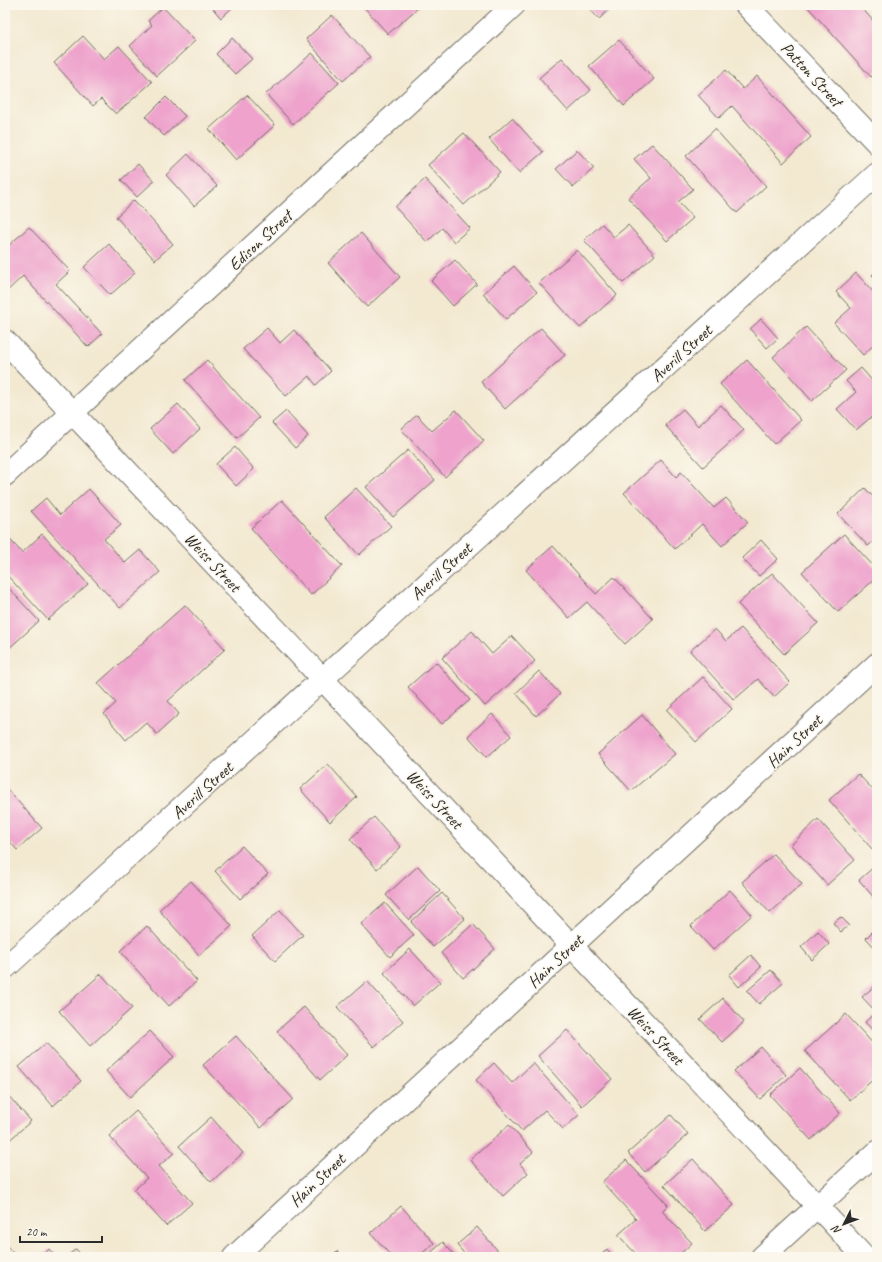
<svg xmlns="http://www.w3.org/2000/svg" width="882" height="1262" font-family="Caveat,sans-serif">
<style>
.building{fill:#eea2cc}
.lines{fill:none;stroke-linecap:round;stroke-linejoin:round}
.minor-casing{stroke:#716e65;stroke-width:24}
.tertiary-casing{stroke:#716e65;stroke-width:24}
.minor{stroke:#fff;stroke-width:22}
.tertiary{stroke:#fff;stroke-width:22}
.labels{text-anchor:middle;stroke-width:3;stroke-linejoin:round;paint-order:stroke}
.street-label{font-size:17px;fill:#2b2b2b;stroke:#fbf7ec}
</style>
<rect width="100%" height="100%" fill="#fbf7ec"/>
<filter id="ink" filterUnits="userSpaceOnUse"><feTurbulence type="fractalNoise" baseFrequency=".025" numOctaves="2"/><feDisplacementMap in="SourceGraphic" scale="8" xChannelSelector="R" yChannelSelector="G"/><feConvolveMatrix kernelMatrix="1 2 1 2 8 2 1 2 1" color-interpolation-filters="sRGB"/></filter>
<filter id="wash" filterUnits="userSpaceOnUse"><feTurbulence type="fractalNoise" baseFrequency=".012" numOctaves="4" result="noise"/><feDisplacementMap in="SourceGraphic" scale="16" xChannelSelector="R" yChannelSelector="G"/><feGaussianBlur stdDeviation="0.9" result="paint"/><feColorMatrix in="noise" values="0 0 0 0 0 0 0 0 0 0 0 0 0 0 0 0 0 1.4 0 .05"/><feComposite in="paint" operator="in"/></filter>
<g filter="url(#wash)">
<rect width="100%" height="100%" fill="#f3e9d1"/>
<g id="blocks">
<path class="building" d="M 210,5 L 235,5 L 221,18 Z
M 288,5 L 300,5 L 294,11 Z
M 362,5 L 421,5 L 388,34 Z
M 586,5 L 614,5 L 599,19 Z
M 806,5 L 859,5 L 877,25 L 877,72 L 871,77 Z
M 163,7 L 195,41 L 157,76 L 130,46 L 152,25 L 148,21 Z
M 332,15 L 370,57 L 343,81 L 306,39 Z
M 83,36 L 104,59 L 119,46 L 152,82 L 116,114 L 101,99 L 93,106 L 54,63 Z
M 232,38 L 252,59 L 235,74 L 216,54 Z
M 619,40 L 654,79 L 624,106 L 589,66 Z
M 312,53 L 339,83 L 293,124 L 266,94 Z
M 562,58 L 591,90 L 568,111 L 539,78 Z
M 726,70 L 743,89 L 757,76 L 811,137 L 783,163 L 732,106 L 719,118 L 698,95 Z
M 247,95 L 275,125 L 236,160 L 209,129 Z
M 166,97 L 185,116 L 164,136 L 146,117 Z
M 512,118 L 543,152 L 519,173 L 489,139 Z
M 715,129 L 766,186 L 737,213 L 686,156 Z
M 464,133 L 500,172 L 464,205 L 428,165 Z
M 652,144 L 693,189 L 678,202 L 693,218 L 667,241 L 628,198 L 651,178 L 634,159 Z
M 577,150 L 594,168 L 573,187 L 556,169 Z
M 188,154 L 217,186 L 194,206 L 166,175 Z
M 138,164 L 154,181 L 137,197 L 121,180 Z
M 425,179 L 470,228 L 454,242 L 442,228 L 427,242 L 395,207 Z
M 134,200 L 173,244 L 155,260 L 116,217 Z
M 602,224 L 614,237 L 628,225 L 655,255 L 623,283 L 584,240 Z
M 29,227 L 70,271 L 56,284 L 102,334 L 88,347 L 23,276 L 5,293 L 5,249 Z
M 361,233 L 400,277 L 367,307 L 328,263 Z
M 109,244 L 135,273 L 110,295 L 84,267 Z
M 577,250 L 617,295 L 580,328 L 539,283 Z
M 455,260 L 477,284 L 453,306 L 431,281 Z
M 514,266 L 537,292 L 506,319 L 483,294 Z
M 877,270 L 877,280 L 872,275 Z
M 856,273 L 877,296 L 877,342 L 863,355 L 834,323 L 851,308 L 836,292 Z
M 761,319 L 778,338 L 767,348 L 750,329 Z
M 806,327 L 846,370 L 812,401 L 773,357 Z
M 267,328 L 280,343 L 294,330 L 331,371 L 316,385 L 309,376 L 286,396 L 243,349 Z
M 541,328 L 565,355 L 505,409 L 481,382 Z
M 207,360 L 259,418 L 237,438 L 185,380 Z
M 747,360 L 801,420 L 774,444 L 720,384 Z
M 861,368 L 877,386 L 877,412 L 856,430 L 837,409 L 856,392 L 846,381 Z
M 178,404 L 200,429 L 173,454 L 150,429 Z
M 721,405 L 744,430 L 703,467 L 665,425 L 683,409 L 698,426 Z
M 456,410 L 484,441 L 445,477 L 401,429 L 417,415 L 432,431 Z
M 286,411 L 308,436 L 295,448 L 272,423 Z
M 235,447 L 254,469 L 236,486 L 216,464 Z
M 408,450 L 435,480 L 393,517 L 366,487 Z
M 661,460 L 676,477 L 681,472 L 714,508 L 726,498 L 748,522 L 722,546 L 702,524 L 675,549 L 624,493 Z
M 356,488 L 391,526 L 359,555 L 324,517 Z
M 865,488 L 877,501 L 877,538 L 868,546 L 838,514 Z
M 89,489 L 121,525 L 104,539 L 125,563 L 140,550 L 160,572 L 120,608 L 31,511 L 46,498 L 60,515 Z
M 282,500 L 342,566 L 311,595 L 251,528 Z
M 42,534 L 88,584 L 48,620 L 5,573 L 5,536 L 6,535 L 22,553 Z
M 844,534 L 877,570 L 877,577 L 838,612 L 802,572 Z
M 761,540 L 778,559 L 759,576 L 742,558 Z
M 553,546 L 596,594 L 614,577 L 653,619 L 625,644 L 587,602 L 569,618 L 526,570 Z
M 772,573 L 818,623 L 784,654 L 738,604 Z
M 5,584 L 39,621 L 5,652 Z
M 185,605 L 225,649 L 168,701 L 179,714 L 157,734 L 146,722 L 126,740 L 104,714 L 116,703 L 98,683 Z
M 741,628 L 790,682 L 774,697 L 758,679 L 734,700 L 690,651 L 715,629 L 726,641 Z
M 472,631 L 492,654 L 512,636 L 535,661 L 485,706 L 442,658 Z
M 436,662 L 470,700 L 442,724 L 408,687 Z
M 539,671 L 560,694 L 536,716 L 516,693 Z
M 703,677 L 732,709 L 696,742 L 667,710 Z
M 492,714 L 511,736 L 487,757 L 468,736 Z
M 642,715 L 675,754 L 631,791 L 598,754 Z
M 328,764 L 357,797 L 330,822 L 300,789 Z
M 858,774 L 877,794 L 877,845 L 872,849 L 829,800 Z
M 5,787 L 42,828 L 17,850 L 5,836 Z
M 374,817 L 401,847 L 377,869 L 350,839 Z
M 818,819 L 855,860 L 827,885 L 791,845 Z
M 242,846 L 268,874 L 240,899 L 215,871 Z
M 774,854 L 802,884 L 770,913 L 742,882 Z
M 876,865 L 877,866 L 876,900 L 859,880 Z
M 418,866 L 440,891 L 409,920 L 386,895 Z
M 191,881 L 232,926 L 199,955 L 159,910 Z
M 730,890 L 752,915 L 713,950 L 691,926 Z
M 442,893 L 465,919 L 433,947 L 411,922 Z
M 385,903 L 414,935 L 390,957 L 361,924 Z
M 280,910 L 303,935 L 275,961 L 252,936 Z
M 841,917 L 849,925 L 841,932 L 833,923 Z
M 473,924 L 495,949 L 463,978 L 441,953 Z
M 147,926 L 197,981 L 169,1006 L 120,951 Z
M 877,927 L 877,950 L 866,938 Z
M 818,931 L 829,944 L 812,960 L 801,947 Z
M 410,949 L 440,982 L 413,1006 L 384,973 Z
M 751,955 L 761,967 L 739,987 L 729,975 Z
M 771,970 L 783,983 L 759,1004 L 747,991 Z
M 101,974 L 132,1008 L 90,1046 L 59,1011 Z
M 367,981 L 403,1021 L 374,1047 L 337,1007 Z
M 877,984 L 877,1035 L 865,1022 L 876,1012 L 862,997 Z
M 723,998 L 744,1022 L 722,1042 L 700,1019 Z
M 304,1007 L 347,1055 L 320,1080 L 277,1031 Z
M 846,1014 L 877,1048 L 877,1076 L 850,1100 L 805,1051 Z
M 567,1030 L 612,1079 L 582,1106 L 538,1056 Z
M 150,1031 L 174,1057 L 130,1097 L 106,1071 Z
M 236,1036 L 293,1099 L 261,1128 L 203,1065 Z
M 46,1043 L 81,1081 L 53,1106 L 19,1067 Z
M 761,1047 L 786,1075 L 760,1099 L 734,1071 Z
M 494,1063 L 512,1083 L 533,1063 L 579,1115 L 563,1129 L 545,1110 L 522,1131 L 476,1080 Z
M 800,1068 L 840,1113 L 811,1140 L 770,1095 Z
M 5,1092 L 31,1121 L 5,1144 Z
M 136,1111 L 174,1153 L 159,1166 L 192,1203 L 166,1226 L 134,1190 L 147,1178 L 109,1136 Z
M 671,1115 L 688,1134 L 645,1172 L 628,1153 Z
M 211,1117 L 243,1153 L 211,1182 L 179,1146 Z
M 509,1125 L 533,1152 L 520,1164 L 528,1173 L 503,1196 L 470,1160 Z
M 693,1159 L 734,1205 L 705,1231 L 664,1185 Z
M 626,1160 L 668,1205 L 662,1211 L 692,1243 L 677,1257 L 639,1257 L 618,1235 L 636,1219 L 602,1182 Z
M 401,1206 L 434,1243 L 418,1257 L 392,1257 L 371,1233 Z
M 477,1227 L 499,1252 L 493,1257 L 467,1257 L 457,1245 Z
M 443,1242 L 456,1257 L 426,1257 Z
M 5,1244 L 17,1257 L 5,1257 Z
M 49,1249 L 56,1257 L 41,1257 Z
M 76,1249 L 83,1257 L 66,1257 Z
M 607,1249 L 614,1257 L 599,1257 Z
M 338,1251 L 343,1257 L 331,1257 Z"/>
</g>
</g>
<g filter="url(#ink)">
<use href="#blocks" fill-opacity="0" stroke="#716e65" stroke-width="1"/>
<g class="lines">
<defs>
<path id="minor" d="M 5,341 C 194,541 382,743 570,944 C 668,1049 768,1151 864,1257
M 5,475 L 514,5
M 5,968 L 877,174
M 234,1257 L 877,664
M 762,1257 L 877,1152"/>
<path id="tertiary" d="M 746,5 L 877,143"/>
</defs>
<use href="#minor" class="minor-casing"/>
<use href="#tertiary" class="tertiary-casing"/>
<use href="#minor" class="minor"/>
<use href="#tertiary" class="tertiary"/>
</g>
</g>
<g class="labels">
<g class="street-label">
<text transform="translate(812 74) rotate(47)" y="6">Patton Street</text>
<text transform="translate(260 240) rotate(-43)" y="6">Edison Street</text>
<text transform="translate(681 353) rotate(-42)" y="6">Averill Street</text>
<text transform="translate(213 562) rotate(47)" y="6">Weiss Street</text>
<text transform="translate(441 571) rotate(-42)" y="6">Averill Street</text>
<text transform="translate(794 741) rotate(-43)" y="6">Hain Street</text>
<text transform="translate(202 790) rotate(-42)" y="6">Averill Street</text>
<text transform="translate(435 799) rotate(47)" y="6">Weiss Street</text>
<text transform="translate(555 961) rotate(-43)" y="6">Hain Street</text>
<text transform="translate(656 1035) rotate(47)" y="6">Weiss Street</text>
<text transform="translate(317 1180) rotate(-43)" y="6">Hain Street</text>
</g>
</g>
<rect width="882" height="1262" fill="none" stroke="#fbf7ec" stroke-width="20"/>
<g transform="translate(844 1224) rotate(228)" stroke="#fbf7ec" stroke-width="3" paint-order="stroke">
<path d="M0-3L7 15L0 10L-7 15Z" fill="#2b2b2b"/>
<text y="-6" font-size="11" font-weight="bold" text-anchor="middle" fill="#2b2b2b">N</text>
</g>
<path d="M20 1236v6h82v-6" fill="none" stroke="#2b2b2b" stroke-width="2"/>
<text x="26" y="1236" font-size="12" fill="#2b2b2b" stroke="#fbf7ec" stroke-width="3" paint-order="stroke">20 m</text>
</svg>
